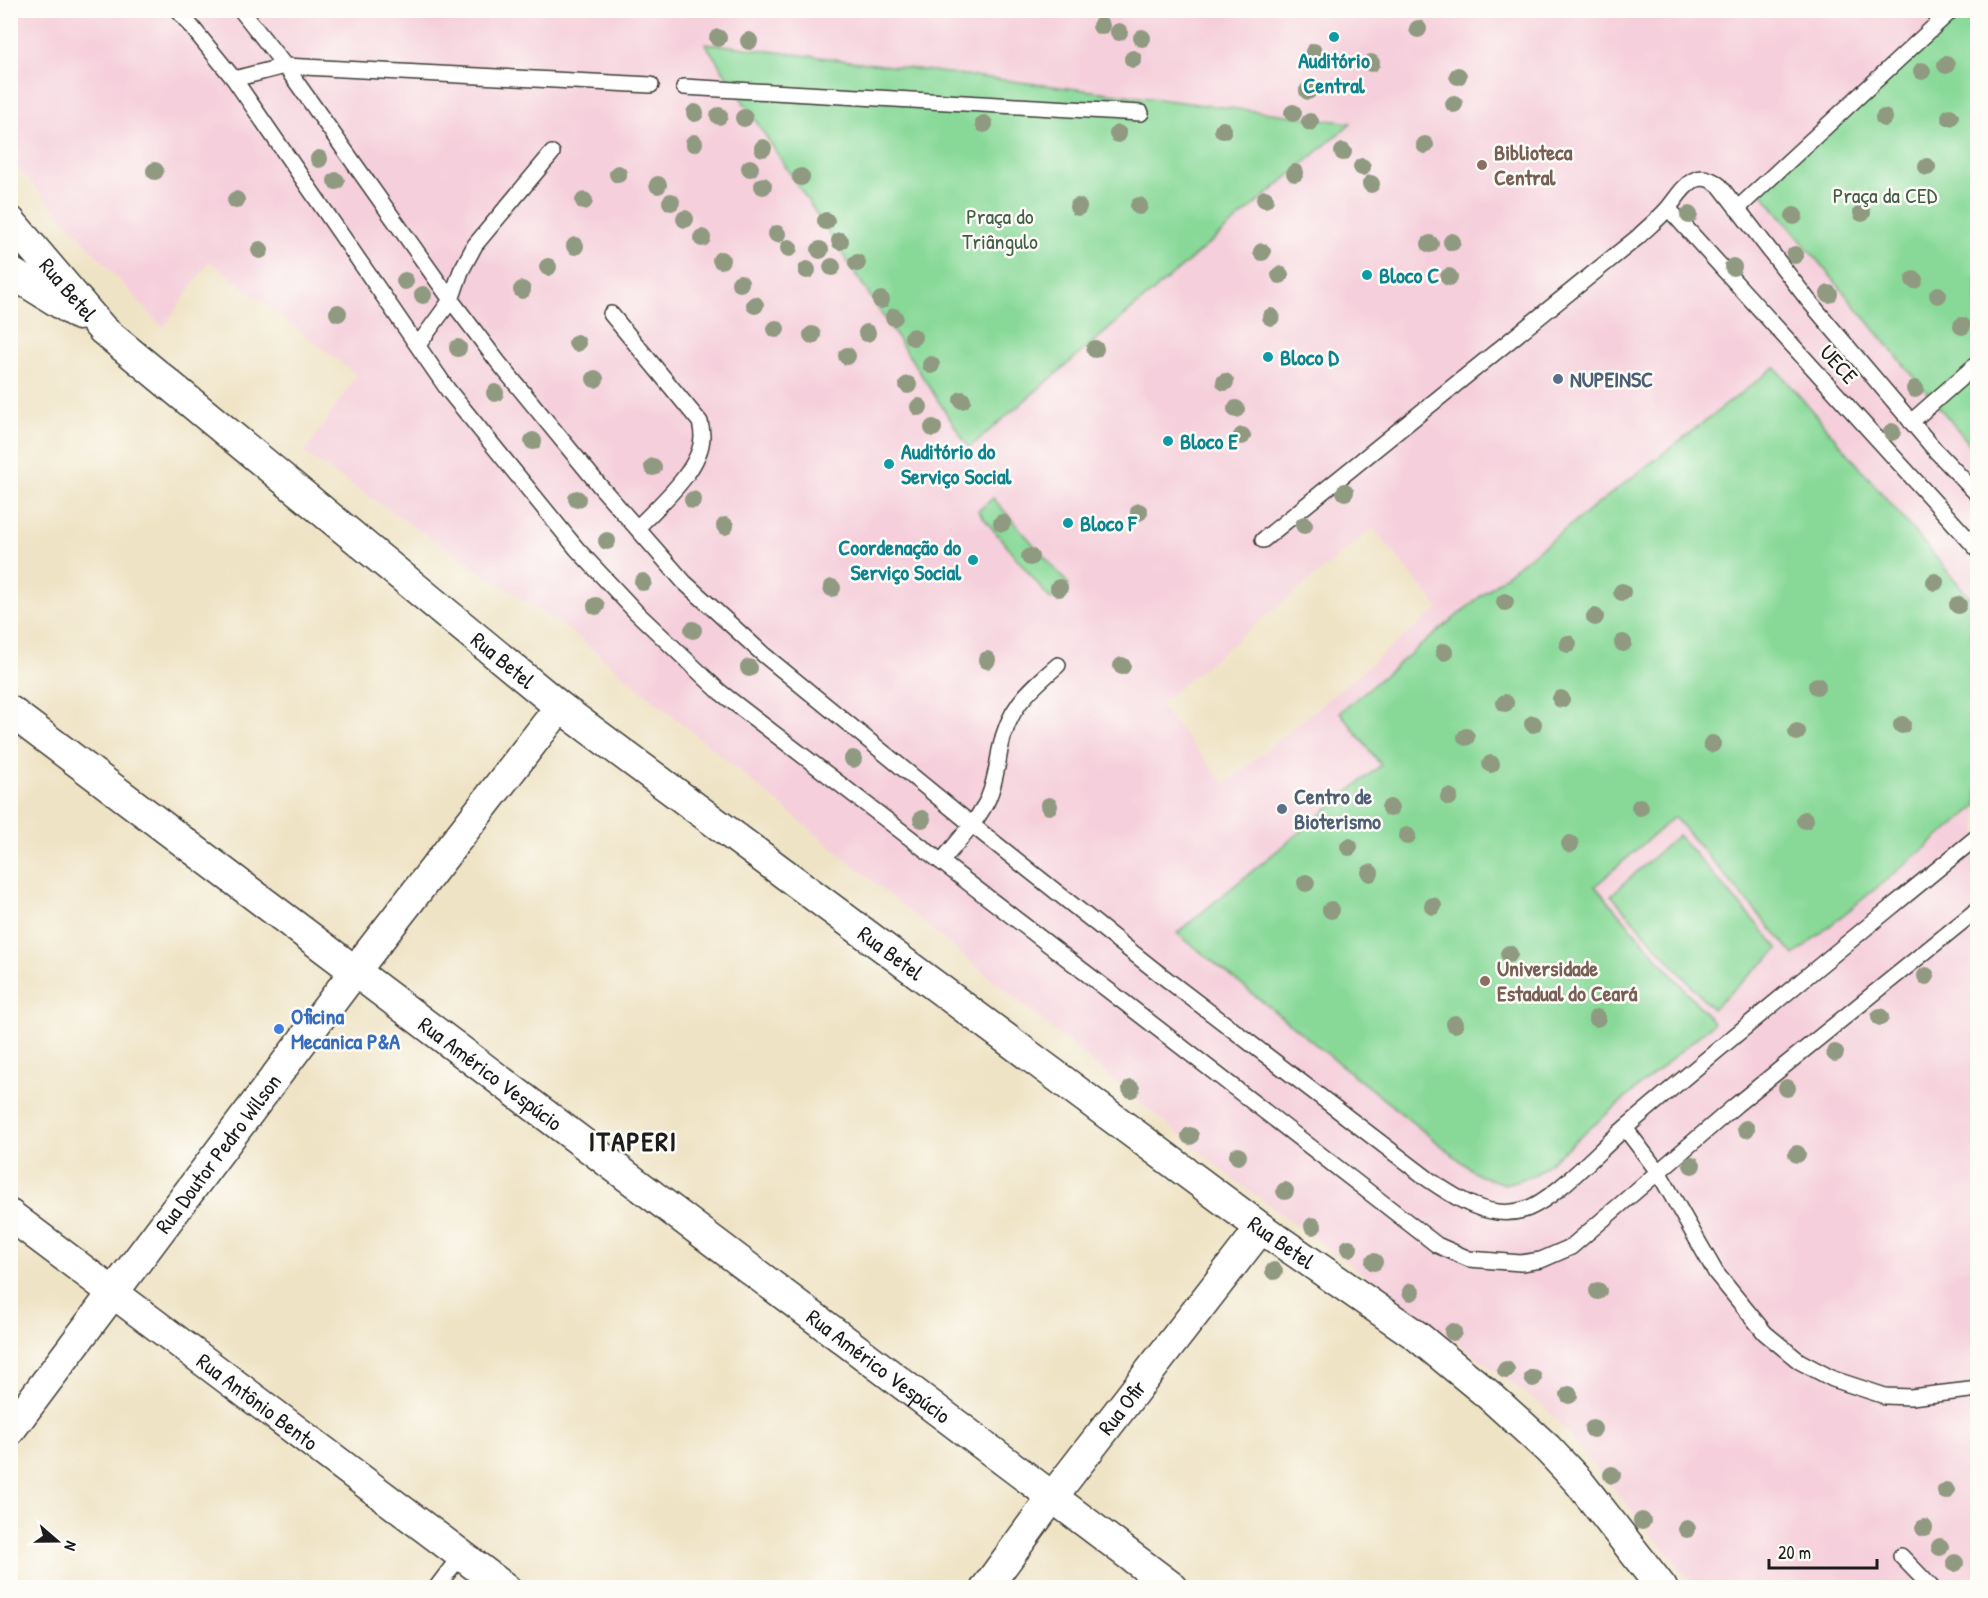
<svg xmlns="http://www.w3.org/2000/svg" width="1988" height="1598" font-family="'Patrick Hand',sans-serif">
<style>
.built{fill:#f5cfdb;fill-rule:evenodd}
.green{fill:#88d998;stroke:#527a5a;stroke-width:1.5}
.lines{fill:none;stroke-linecap:round;stroke-linejoin:round}
.lane-casing{stroke:#3c3a35;stroke-width:18}
.street-casing{stroke:#3c3a35;stroke-width:33}
.lane{stroke:#fff;stroke-width:15}
.street{stroke:#fff;stroke-width:30}
.tree{fill:#909a80}
.culture-dot{fill:#0f9aa8;stroke:#fdfcf7;stroke-width:2}
.education-dot{fill:#8d6e63;stroke:#fdfcf7;stroke-width:2}
.service-dot{fill:#5c6f8a;stroke:#fdfcf7;stroke-width:2}
.shop-dot{fill:#3f7fe0;stroke:#fdfcf7;stroke-width:2}
.labels{text-anchor:middle;stroke-width:5;stroke-linejoin:round;paint-order:stroke}
.culture-label{font-size:22px;font-weight:bold;fill:#0d838f;stroke:#fdfcf7;text-anchor:start}
.education-label{font-size:22px;font-weight:bold;fill:#785e54;stroke:#fdfcf7;text-anchor:start}
.park-label{font-size:22px;fill:#425e47;stroke:#fdfcf7}
.street-label{font-size:22px;fill:#1c1c1c;stroke:#fdfcf7}
.service-label{font-size:22px;font-weight:bold;fill:#4e5e75;stroke:#fdfcf7;text-anchor:start}
.shop-label{font-size:22px;font-weight:bold;fill:#366cbe;stroke:#fdfcf7;text-anchor:start}
.district-label{font-size:28px;font-weight:bold;letter-spacing:1.5px;fill:#1c1c1c;stroke:#fdfcf7}
</style>
<rect width="100%" height="100%" fill="#fdfcf7"/>
<filter id="ink" filterUnits="userSpaceOnUse"><feTurbulence type="fractalNoise" baseFrequency=".0167" numOctaves="2"/><feDisplacementMap in="SourceGraphic" scale="12" xChannelSelector="R" yChannelSelector="G"/><feConvolveMatrix kernelMatrix="1 2 1 2 8 2 1 2 1" color-interpolation-filters="sRGB"/></filter>
<filter id="wash" filterUnits="userSpaceOnUse"><feTurbulence type="fractalNoise" baseFrequency=".008" numOctaves="4" result="noise"/><feDisplacementMap in="SourceGraphic" scale="24" xChannelSelector="R" yChannelSelector="G"/><feGaussianBlur stdDeviation="1.35" result="paint"/><feColorMatrix in="noise" values="0 0 0 0 0 0 0 0 0 0 0 0 0 0 0 0 0 1.4 0 .05"/><feComposite in="paint" operator="in"/></filter>
<g filter="url(#wash)">
<rect width="100%" height="100%" fill="#efe3c5"/>
<path class="built" d="M 11,11 L 1977,11 L 1977,1587 L 1695,1587 L 1547,1409 L 1231,1177 L 570,631 L 304,453 L 357,375 L 209,261 L 163,328 L 11,161 ZM 993,499 L 1069,584 L 1052,599 L 978,511 ZM 1373,528 L 1439,608 L 1225,784 L 1159,704 Z"/>
<path class="green" d="M 1959,11 L 1977,11 L 1977,453 L 1754,184 Z
M 705,43 L 1351,123 L 969,448 Z
M 1775,367 L 1977,606 L 1977,806 L 1794,955 L 1674,817 L 1595,886 L 1714,1023 L 1535,1175 L 1505,1184 L 1478,1175 L 1177,933 L 1381,765 L 1340,712 L 1511,571 Z
M 993,498 L 1069,585 L 1051,600 L 978,511 Z
M 1678,835 L 1779,949 L 1712,1009 L 1611,895 Z"/>
</g>
<g filter="url(#ink)">
<g class="lines">
<defs>
<path id="lane" d="M 178,10 L 234,79 L 448,390 L 577,549 L 636,612 L 720,692 L 1125,1003 L 1437,1245 L 1469,1259 L 1521,1263 L 1541,1260 L 1571,1247 L 1736,1105 L 1978,909
M 241,10 L 285,66 L 451,300 L 498,362 L 599,485 L 684,582 L 764,655 L 971,824 L 1152,968 L 1428,1179 C 1456,1198 1488,1220 1523,1210 C 1553,1202 1600,1149 1625,1128 C 1741,1029 1860,933 1978,836
M 234,79 L 285,66 L 651,85
M 684,87 L 1141,113
M 1668,208 L 1978,550
M 1737,209 L 1952,10
M 611,314 L 700,422 C 701,426 702,431 702,436 C 702,469 658,506 637,528
M 418,345 L 451,300 L 461,271 L 475,245 L 552,153
M 1911,422 L 1978,363
M 1263,540 L 1638,237 C 1648,227 1660,218 1669,207 C 1682,191 1695,165 1720,186 L 1808,300 L 1936,451 L 1978,495
M 941,862 C 957,842 977,822 988,799 C 995,783 997,767 1000,750 C 1008,708 1027,692 1058,665
M 1625,1128 L 1659,1173 L 1716,1273 L 1765,1333 L 1799,1361 L 1833,1379 L 1885,1396 L 1911,1397 L 1978,1389
M 1901,1556 L 1932,1588
M 436,1588 L 461,1555"/>
<g id="street">
<path id="s1" d="M 10,221 L 103,330 L 560,707 L 1261,1228 L 1417,1336 L 1490,1396 L 1547,1448 L 1579,1482 L 1662,1588"/>
<path d="M 10,272 L 79,315"/>
<path id="s2" d="M 10,711 L 1173,1588"/>
<path id="s3" d="M 10,1215 L 505,1588"/>
<path id="s4" d="M 10,1430 L 355,971 L 560,707"/>
<path id="s5" d="M 986,1588 L 1053,1496 L 1261,1228"/>
</g>
</defs>
<use href="#lane" class="lane-casing"/>
<use href="#street" class="street-casing"/>
<use href="#lane" class="lane"/>
<use href="#street" class="street"/>
</g>
<g class="tree">
<circle cx="1101" cy="26" r="9"/>
<circle cx="1418" cy="29" r="9"/>
<circle cx="1119" cy="32" r="9"/>
<circle cx="718" cy="38" r="9"/>
<circle cx="1142" cy="38" r="9"/>
<circle cx="749" cy="41" r="9"/>
<circle cx="1314" cy="52" r="9"/>
<circle cx="1133" cy="59" r="9"/>
<circle cx="1371" cy="63" r="9"/>
<circle cx="1946" cy="65" r="9"/>
<circle cx="1922" cy="71" r="9"/>
<circle cx="1458" cy="76" r="9"/>
<circle cx="1308" cy="91" r="9"/>
<circle cx="1454" cy="104" r="9"/>
<circle cx="695" cy="113" r="9"/>
<circle cx="1293" cy="113" r="9"/>
<circle cx="719" cy="116" r="9"/>
<circle cx="1950" cy="117" r="9"/>
<circle cx="744" cy="118" r="9"/>
<circle cx="1884" cy="118" r="9"/>
<circle cx="1310" cy="122" r="9"/>
<circle cx="984" cy="124" r="9"/>
<circle cx="1223" cy="130" r="9"/>
<circle cx="1118" cy="134" r="9"/>
<circle cx="694" cy="143" r="9"/>
<circle cx="1425" cy="145" r="9"/>
<circle cx="763" cy="148" r="9"/>
<circle cx="1343" cy="152" r="9"/>
<circle cx="319" cy="159" r="9"/>
<circle cx="1362" cy="167" r="9"/>
<circle cx="1927" cy="167" r="9"/>
<circle cx="750" cy="168" r="9"/>
<circle cx="155" cy="171" r="9"/>
<circle cx="1295" cy="173" r="9"/>
<circle cx="618" cy="174" r="9"/>
<circle cx="801" cy="177" r="9"/>
<circle cx="336" cy="181" r="9"/>
<circle cx="1371" cy="184" r="9"/>
<circle cx="658" cy="185" r="9"/>
<circle cx="763" cy="186" r="9"/>
<circle cx="1265" cy="199" r="9"/>
<circle cx="236" cy="200" r="9"/>
<circle cx="584" cy="201" r="9"/>
<circle cx="671" cy="202" r="9"/>
<circle cx="1139" cy="206" r="9"/>
<circle cx="1078" cy="207" r="9"/>
<circle cx="1862" cy="213" r="9"/>
<circle cx="1689" cy="215" r="9"/>
<circle cx="1794" cy="216" r="9"/>
<circle cx="685" cy="219" r="9"/>
<circle cx="826" cy="221" r="9"/>
<circle cx="777" cy="234" r="9"/>
<circle cx="702" cy="238" r="9"/>
<circle cx="840" cy="241" r="9"/>
<circle cx="1452" cy="242" r="9"/>
<circle cx="1430" cy="244" r="9"/>
<circle cx="575" cy="246" r="9"/>
<circle cx="789" cy="248" r="9"/>
<circle cx="260" cy="250" r="9"/>
<circle cx="820" cy="250" r="9"/>
<circle cx="1262" cy="252" r="9"/>
<circle cx="1795" cy="255" r="9"/>
<circle cx="721" cy="260" r="9"/>
<circle cx="857" cy="263" r="9"/>
<circle cx="548" cy="267" r="9"/>
<circle cx="832" cy="267" r="9"/>
<circle cx="1733" cy="267" r="9"/>
<circle cx="807" cy="270" r="9"/>
<circle cx="1280" cy="275" r="9"/>
<circle cx="1449" cy="277" r="9"/>
<circle cx="1914" cy="280" r="9"/>
<circle cx="405" cy="281" r="9"/>
<circle cx="740" cy="283" r="9"/>
<circle cx="522" cy="290" r="9"/>
<circle cx="1829" cy="294" r="9"/>
<circle cx="423" cy="295" r="9"/>
<circle cx="1938" cy="295" r="9"/>
<circle cx="881" cy="300" r="9"/>
<circle cx="755" cy="305" r="9"/>
<circle cx="338" cy="313" r="9"/>
<circle cx="894" cy="317" r="9"/>
<circle cx="1271" cy="317" r="9"/>
<circle cx="1962" cy="326" r="9"/>
<circle cx="776" cy="329" r="9"/>
<circle cx="867" cy="333" r="9"/>
<circle cx="812" cy="335" r="9"/>
<circle cx="913" cy="337" r="9"/>
<circle cx="577" cy="343" r="9"/>
<circle cx="458" cy="348" r="9"/>
<circle cx="1095" cy="349" r="9"/>
<circle cx="847" cy="356" r="9"/>
<circle cx="931" cy="365" r="9"/>
<circle cx="595" cy="379" r="9"/>
<circle cx="1225" cy="382" r="9"/>
<circle cx="908" cy="385" r="9"/>
<circle cx="1915" cy="389" r="9"/>
<circle cx="495" cy="393" r="9"/>
<circle cx="962" cy="400" r="9"/>
<circle cx="919" cy="407" r="9"/>
<circle cx="1236" cy="409" r="9"/>
<circle cx="933" cy="428" r="9"/>
<circle cx="1892" cy="432" r="9"/>
<circle cx="1242" cy="436" r="9"/>
<circle cx="533" cy="441" r="9"/>
<circle cx="653" cy="467" r="9"/>
<circle cx="1345" cy="492" r="9"/>
<circle cx="577" cy="499" r="9"/>
<circle cx="693" cy="500" r="9"/>
<circle cx="1139" cy="512" r="9"/>
<circle cx="1002" cy="523" r="9"/>
<circle cx="1304" cy="525" r="9"/>
<circle cx="725" cy="526" r="9"/>
<circle cx="607" cy="541" r="9"/>
<circle cx="1030" cy="557" r="9"/>
<circle cx="643" cy="582" r="9"/>
<circle cx="1935" cy="582" r="9"/>
<circle cx="832" cy="588" r="9"/>
<circle cx="1059" cy="588" r="9"/>
<circle cx="1622" cy="592" r="9"/>
<circle cx="1505" cy="602" r="9"/>
<circle cx="1958" cy="605" r="9"/>
<circle cx="596" cy="606" r="9"/>
<circle cx="1595" cy="617" r="9"/>
<circle cx="693" cy="630" r="9"/>
<circle cx="1623" cy="643" r="9"/>
<circle cx="1568" cy="644" r="9"/>
<circle cx="1444" cy="652" r="9"/>
<circle cx="987" cy="660" r="9"/>
<circle cx="1122" cy="666" r="9"/>
<circle cx="749" cy="668" r="9"/>
<circle cx="1817" cy="686" r="9"/>
<circle cx="1561" cy="699" r="9"/>
<circle cx="1505" cy="703" r="9"/>
<circle cx="1533" cy="724" r="9"/>
<circle cx="1902" cy="725" r="9"/>
<circle cx="1797" cy="732" r="9"/>
<circle cx="1466" cy="737" r="9"/>
<circle cx="1712" cy="744" r="9"/>
<circle cx="853" cy="759" r="9"/>
<circle cx="1491" cy="764" r="9"/>
<circle cx="1449" cy="797" r="9"/>
<circle cx="1049" cy="806" r="9"/>
<circle cx="1640" cy="807" r="9"/>
<circle cx="1390" cy="808" r="9"/>
<circle cx="922" cy="819" r="9"/>
<circle cx="1805" cy="820" r="9"/>
<circle cx="1407" cy="836" r="9"/>
<circle cx="1570" cy="844" r="9"/>
<circle cx="1349" cy="847" r="9"/>
<circle cx="1370" cy="873" r="9"/>
<circle cx="1306" cy="883" r="9"/>
<circle cx="1433" cy="906" r="9"/>
<circle cx="1331" cy="910" r="9"/>
<circle cx="1509" cy="954" r="9"/>
<circle cx="1926" cy="976" r="9"/>
<circle cx="1880" cy="1017" r="9"/>
<circle cx="1597" cy="1018" r="9"/>
<circle cx="1455" cy="1024" r="9"/>
<circle cx="1835" cy="1053" r="9"/>
<circle cx="1787" cy="1088" r="9"/>
<circle cx="1131" cy="1089" r="9"/>
<circle cx="1746" cy="1129" r="9"/>
<circle cx="1190" cy="1136" r="9"/>
<circle cx="1797" cy="1154" r="9"/>
<circle cx="1238" cy="1156" r="9"/>
<circle cx="1692" cy="1165" r="9"/>
<circle cx="1285" cy="1191" r="9"/>
<circle cx="1313" cy="1226" r="9"/>
<circle cx="1349" cy="1248" r="9"/>
<circle cx="1374" cy="1262" r="9"/>
<circle cx="1274" cy="1271" r="9"/>
<circle cx="1598" cy="1291" r="9"/>
<circle cx="1411" cy="1292" r="9"/>
<circle cx="1453" cy="1332" r="9"/>
<circle cx="1506" cy="1370" r="9"/>
<circle cx="1533" cy="1378" r="9"/>
<circle cx="1569" cy="1395" r="9"/>
<circle cx="1593" cy="1429" r="9"/>
<circle cx="1612" cy="1475" r="9"/>
<circle cx="1946" cy="1491" r="9"/>
<circle cx="1642" cy="1521" r="9"/>
<circle cx="1924" cy="1528" r="9"/>
<circle cx="1687" cy="1529" r="9"/>
<circle cx="1940" cy="1547" r="9"/>
<circle cx="1955" cy="1563" r="9"/>
</g>
</g>
<g class="culture-dot">
<circle cx="1334" cy="37" r="6"/>
<circle cx="1367" cy="275" r="6"/>
<circle cx="1268" cy="357" r="6"/>
<circle cx="1168" cy="441" r="6"/>
<circle cx="889" cy="464" r="6"/>
<circle cx="1068" cy="523" r="6"/>
<circle cx="973" cy="560" r="6"/>
</g>
<g class="education-dot">
<circle cx="1482" cy="165" r="6"/>
<circle cx="1485" cy="981" r="6"/>
</g>
<g class="service-dot">
<circle cx="1558" cy="379" r="6"/>
<circle cx="1282" cy="809" r="6"/>
</g>
<circle class="shop-dot" cx="279" cy="1029" r="6"/>
<g class="labels">
<g class="culture-label">
<text x="1334" y="68" text-anchor="middle">Auditório<tspan x="1334" dy="25">Central</tspan></text>
<text x="1379" y="283">Bloco C</text>
<text x="1280" y="365">Bloco D</text>
<text x="1180" y="449">Bloco E</text>
<text x="901" y="459">Auditório do<tspan x="901" dy="25">Serviço Social</tspan></text>
<text x="1080" y="531">Bloco F</text>
<text x="961" y="555" text-anchor="end">Coordenação do<tspan x="961" dy="25">Serviço Social</tspan></text>
</g>
<g class="education-label">
<text x="1494" y="160">Biblioteca<tspan x="1494" dy="25">Central</tspan></text>
<text x="1497" y="976">Universidade<tspan x="1497" dy="25">Estadual do Ceará</tspan></text>
</g>
<g class="park-label">
<text x="1885" y="203">Praça da CED</text>
<text x="1000" y="224">Praça do<tspan x="1000" dy="25">Triângulo</tspan></text>
</g>
<g class="street-label">
<text dy="8" stroke="none"><textPath href="#s1" startOffset="90">Rua Betel</textPath></text>
<text transform="translate(1839 364) rotate(48)" y="8">UECE</text>
<text dy="8" stroke="none"><textPath href="#s1" startOffset="662">Rua Betel</textPath></text>
<text dy="8" stroke="none"><textPath href="#s1" startOffset="1148">Rua Betel</textPath></text>
<text dy="8" stroke="none"><textPath href="#s2" startOffset="602">Rua Américo Vespúcio</textPath></text>
<text dy="8" stroke="none"><textPath href="#s4" startOffset="346">Rua Doutor Pedro Wilson</textPath></text>
<text dy="8" stroke="none"><textPath href="#s1" startOffset="1634">Rua Betel</textPath></text>
<text dy="8" stroke="none"><textPath href="#s2" startOffset="1088">Rua Américo Vespúcio</textPath></text>
<text dy="8" stroke="none"><textPath href="#s3" startOffset="310">Rua Antônio Bento</textPath></text>
<text dy="8" stroke="none"><textPath href="#s5" startOffset="226">Rua Ofir</textPath></text>
</g>
<g class="service-label">
<text x="1570" y="387">NUPEINSC</text>
<text x="1294" y="804">Centro de<tspan x="1294" dy="25">Bioterismo</tspan></text>
</g>
<g class="shop-label">
<text x="291" y="1024">Oficina<tspan x="291" dy="25">Mecanica P&amp;A</tspan></text>
</g>
<g class="district-label">
<text x="633" y="1151">ITAPERI</text>
</g>
</g>
<rect width="1988" height="1598" fill="none" stroke="#fdfcf7" stroke-width="36"/>
<g transform="translate(57 1541) rotate(110)" stroke="#fdfcf7" stroke-width="4.5" paint-order="stroke">
<path d="M0-4.5L10 22L0 15L-10 22Z" fill="#1c1c1c"/>
<text y="-9" font-size="16" font-weight="bold" text-anchor="middle" fill="#1c1c1c">N</text>
</g>
<path d="M1769 1559v9h108v-9" fill="none" stroke="#1c1c1c" stroke-width="3"/>
<text x="1778" y="1559" font-size="18" fill="#1c1c1c" stroke="#fdfcf7" stroke-width="4.5" paint-order="stroke">20 m</text>
</svg>
